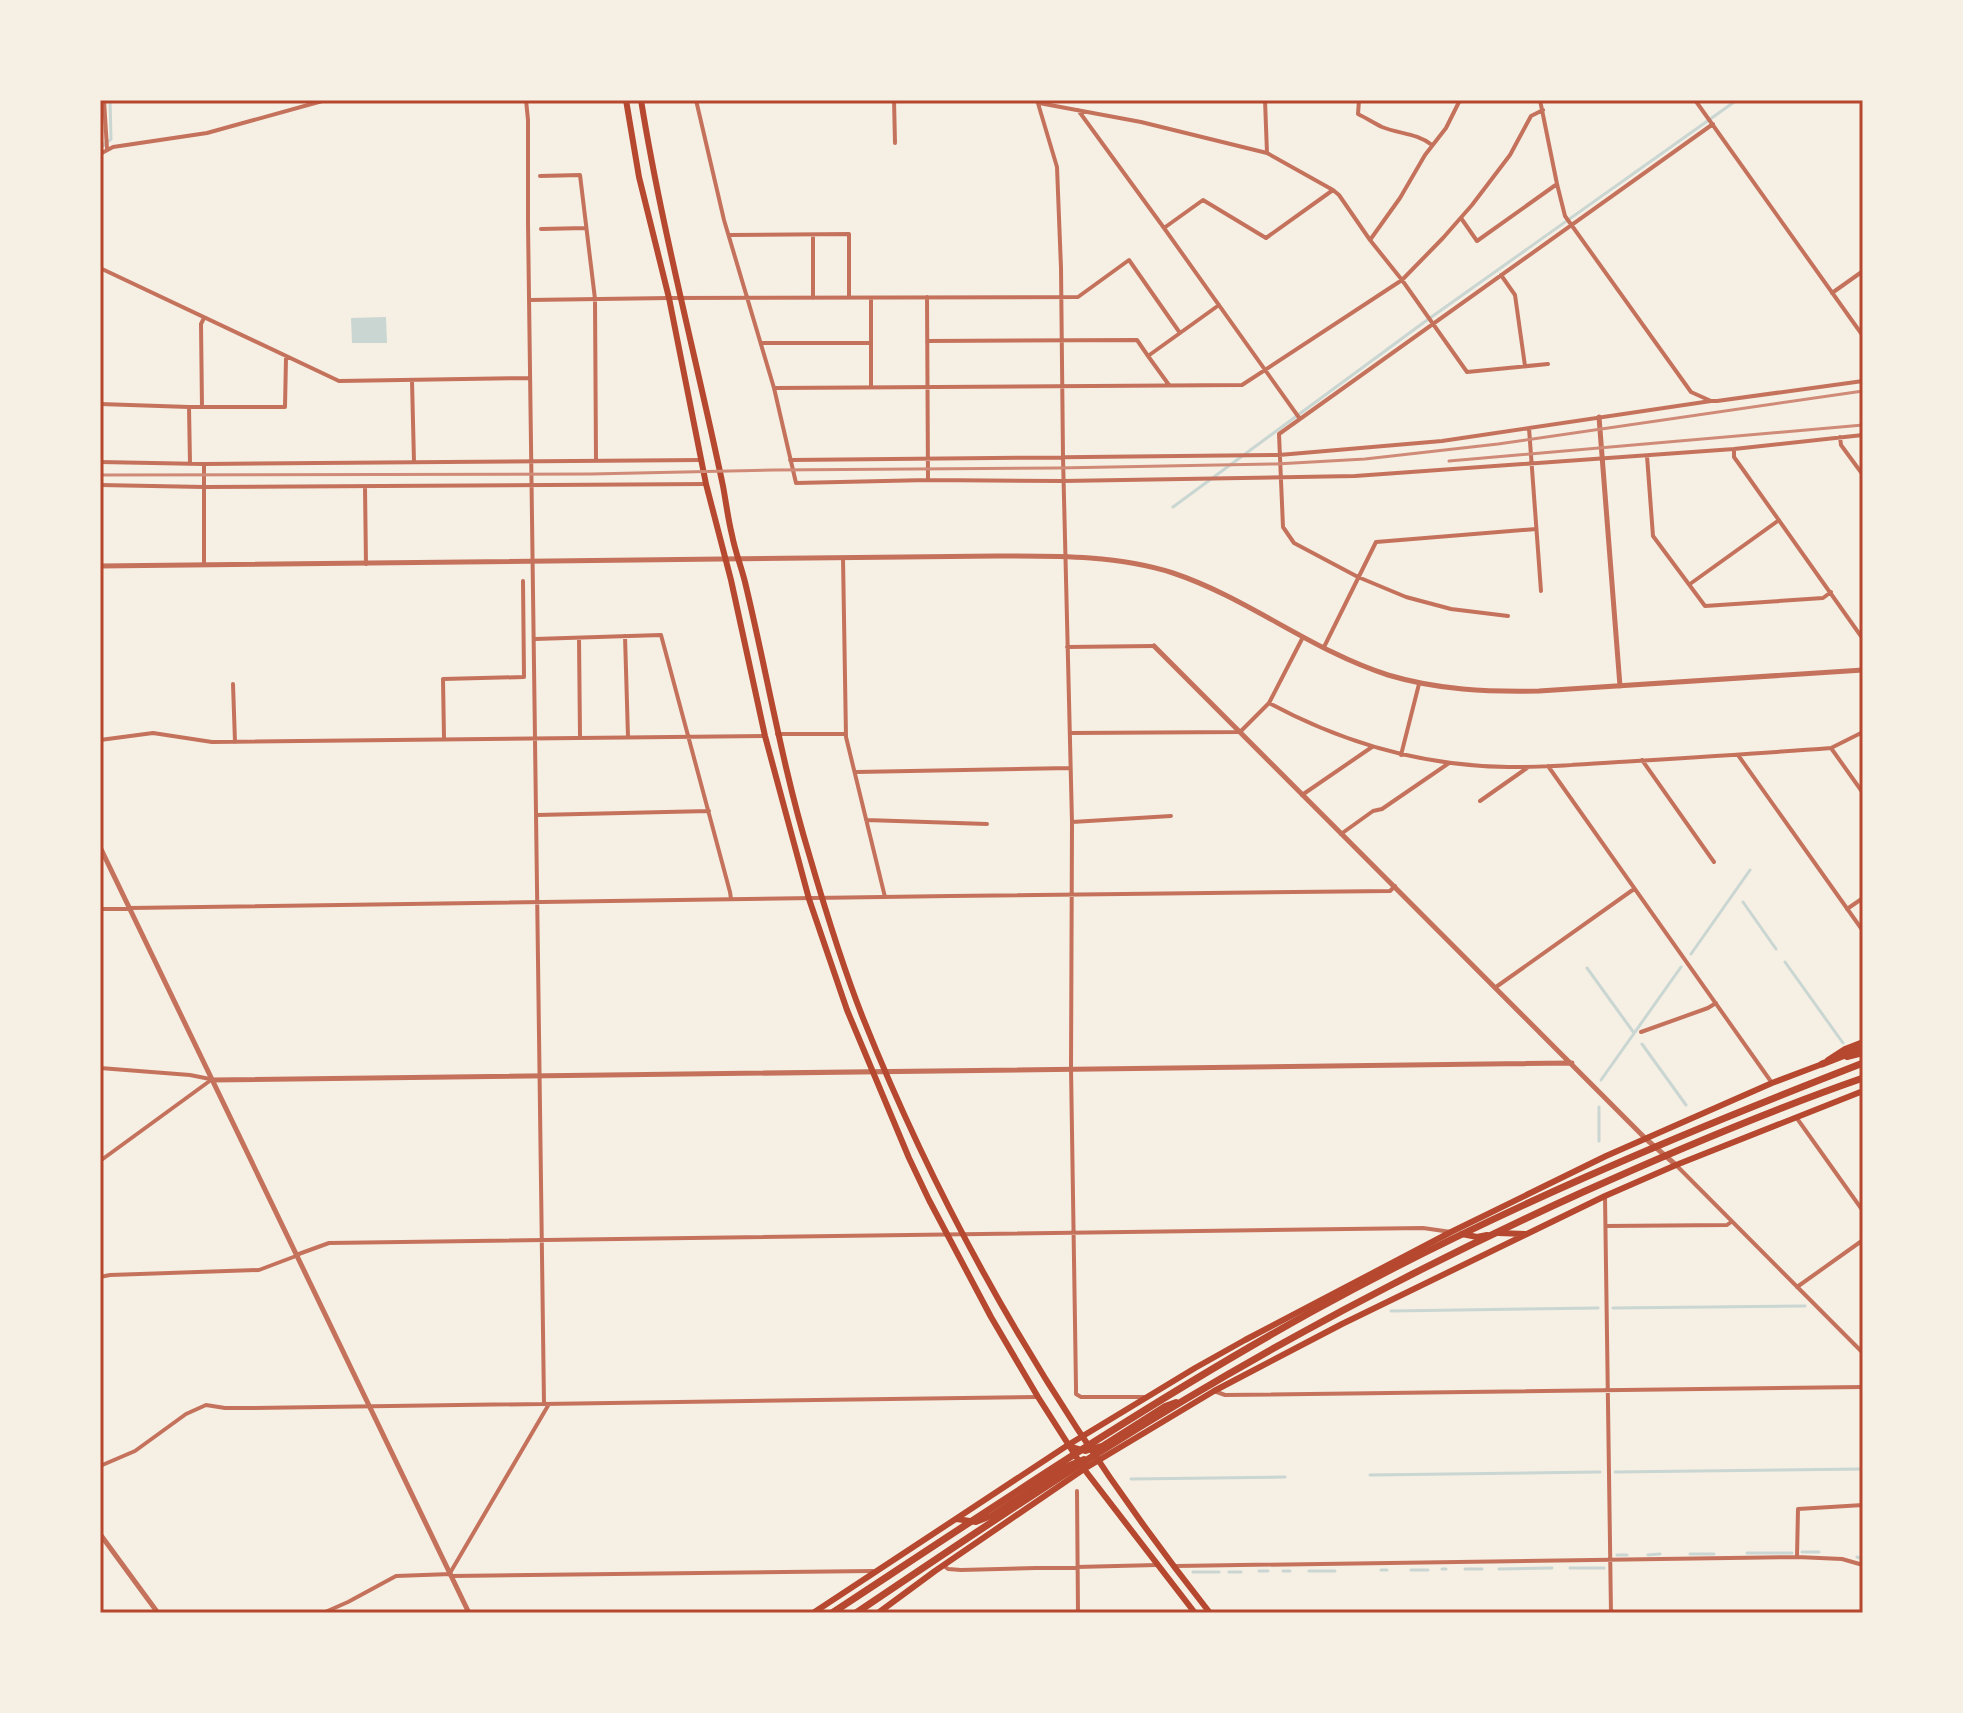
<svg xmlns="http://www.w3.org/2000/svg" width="1963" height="1713" font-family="'PT Sans Narrow',sans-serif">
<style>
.water{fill:#c9d6d2}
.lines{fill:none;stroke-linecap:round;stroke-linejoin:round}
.stream{stroke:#c9d6d2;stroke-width:3}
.minor{stroke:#c5725c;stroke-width:4}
.tertiary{stroke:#c5725c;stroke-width:5}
.secondary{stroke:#b5482f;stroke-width:6}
.primary{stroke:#b5482f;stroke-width:6}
.motorway{stroke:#b5482f;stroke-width:7}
.rail{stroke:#cf8b77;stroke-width:3}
.neatline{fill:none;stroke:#b5482f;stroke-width:3}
</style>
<rect width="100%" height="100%" fill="#f6efe4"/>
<path class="water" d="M 386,317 L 387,343 L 352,343 L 351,318 Z"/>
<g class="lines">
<path class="stream" d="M 100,148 L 111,139 L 110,100
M 1173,507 L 1423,323 L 1737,100
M 1743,902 L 1776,949
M 1691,954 L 1750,870
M 1785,962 L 1843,1043
M 1587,968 L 1634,1033
M 1642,1044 L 1686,1105
M 1601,1080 L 1681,967
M 1599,1107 L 1599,1141
M 1613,1308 L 1805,1306
M 1391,1311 L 1598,1308
M 1615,1472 L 1863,1469
M 1370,1475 L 1600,1472
M 1131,1479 L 1285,1477
M 1802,1552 L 1819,1552
M 1747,1553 L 1792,1553
M 1690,1554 L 1714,1554
M 1617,1555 L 1627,1555
M 1648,1555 L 1660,1554
M 1857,1557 L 1863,1559
M 1570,1568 L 1604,1568
M 1442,1569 L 1446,1569
M 1465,1569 L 1482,1569
M 1499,1569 L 1552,1568
M 1381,1570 L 1387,1570
M 1411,1570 L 1428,1570
M 1259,1571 L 1268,1571
M 1283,1571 L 1290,1571
M 1309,1571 L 1335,1571
M 1193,1572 L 1219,1572
M 1229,1572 L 1241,1572"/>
<path class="minor" d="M 104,100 L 107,149
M 526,100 L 528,120 L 528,223 L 544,1404
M 696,100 L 724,220 L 774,388 L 796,483 L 928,480 L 927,297
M 894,100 L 895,143
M 1037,100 L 1057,167 L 1061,268 L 1063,457 L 1072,822 L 1071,1068 L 1076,1387 L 1076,1394 L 1081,1397 L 1144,1397
M 1265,100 L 1267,153
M 1359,100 L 1358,114 C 1366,118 1374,123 1382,127 C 1399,134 1417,133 1432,145
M 1540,100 L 1557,184 L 1565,216 L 1691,392 L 1711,401 L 1717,401 L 1863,381
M 1695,100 L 1863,336
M 1039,103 L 1141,122 L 1267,153 L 1333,190 L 1339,195 L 1370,240 L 1402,280 L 1467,372 L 1548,364
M 1078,110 L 1164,228 L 1300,419
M 100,154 L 113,147 L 207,133 L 326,100
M 540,176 L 580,175 L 595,299 L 596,461
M 1461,218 L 1477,241 L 1557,184
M 1164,228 L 1203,200 L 1266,238 L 1333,190
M 541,229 L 586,228
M 729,235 L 849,234 L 849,297
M 1370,240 L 1400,198 L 1425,155 L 1446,128 L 1460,100
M 100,268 L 339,381 L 530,378
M 1501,275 L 1515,295 L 1525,366
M 1832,293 L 1863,271
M 813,298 L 813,235
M 871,298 L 871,387
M 529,300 L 669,298 L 1078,297 L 1129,260 L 1180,333
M 927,341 L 1137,340 L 1148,356
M 761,343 L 870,343
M 412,381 L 414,462
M 1169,385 L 1148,356 L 1219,305
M 774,388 L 1242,385 L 1402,280 L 1443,238 L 1472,205 L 1510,155 L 1531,116 L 1543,110
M 100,404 L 189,407 L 285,407 L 286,358
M 189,407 L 190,464
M 202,407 L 201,324 L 204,318
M 1529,428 L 1541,591
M 1840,437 L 1841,445 L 1863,475
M 1734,449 L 1734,457 L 1744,471 L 1863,639
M 1647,456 L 1653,536 L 1705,606 L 1823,598 L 1831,592
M 790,460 L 1279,455 L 1442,441 L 1711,401
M 100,462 L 204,464 L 702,460
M 204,464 L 204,565
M 928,480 L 1063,481 L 1355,476 L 1734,449 L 1863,435
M 100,485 L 204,487 L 706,484
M 365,487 L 366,564
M 843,558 L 846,737 L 885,897
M 1690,584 L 1779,520
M 1508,616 L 1451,609 L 1406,597 L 1358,577 L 1294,543 L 1283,527 L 1279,434 L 1713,124
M 625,636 L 628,737
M 579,638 L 580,737
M 535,639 L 661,635 L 730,892 L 731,899
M 1067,647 L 1154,646
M 1324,647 L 1376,542 L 1536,529
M 233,684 L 235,742
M 1269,703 C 1343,743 1423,766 1508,767 C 1551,768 1594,763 1636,761 C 1701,757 1766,753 1831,748 L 1863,732
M 1070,733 L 1240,732 L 1269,703 L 1303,637
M 777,734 L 846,734
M 444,738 L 443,679 L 524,677 L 523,581
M 100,740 L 153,733 L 212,742 L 765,736
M 1831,748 L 1863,793
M 1401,755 L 1419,684
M 1738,755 L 1863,931
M 1642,760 L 1714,862
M 1548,766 L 1772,1083
M 856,772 L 1070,768
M 1302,795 L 1372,747
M 1480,801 L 1527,768
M 537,815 L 709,811
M 866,820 L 987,824
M 1072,822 L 1171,816
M 1341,834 L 1373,811 L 1382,809 L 1449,763
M 129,908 L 950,896 L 1390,891 L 1395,886
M 100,909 L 129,909
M 1847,909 L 1863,898
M 1496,987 L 1634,889
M 1641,1032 L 1708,1008 L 1716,1003
M 100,1068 L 190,1075 L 210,1079
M 1796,1117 L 1863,1211
M 100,1161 L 211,1080
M 1676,1165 L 1863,1353
M 1605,1196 L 1611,1613
M 1606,1226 L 1727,1225 L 1731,1222
M 296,1255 L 329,1243 L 1423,1228 L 1451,1232
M 100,1277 L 110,1275 L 259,1270 L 296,1256
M 1797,1287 L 1863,1240
M 1214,1391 L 1225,1395 L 1863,1387
M 100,1466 L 135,1451 L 186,1414 L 206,1405 L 225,1408 L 250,1408 L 1038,1397
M 1077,1491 L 1078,1613
M 1797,1557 L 1798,1509 L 1863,1505
M 944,1566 L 948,1569 L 961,1570 L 1157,1565
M 1176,1566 L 1797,1557 L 1842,1559 L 1863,1565
M 450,1573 L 549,1404
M 452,1576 L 873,1571
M 323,1613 L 348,1602 L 396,1576 L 451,1574"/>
<path class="tertiary" d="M 1599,417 L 1620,686
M 100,566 L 997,556 C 1055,556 1117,555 1173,573 C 1248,598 1312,651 1388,675 C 1438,690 1487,692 1539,691 L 1863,670
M 1154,646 L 1646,1139 L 1676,1165
M 100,847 L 469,1613
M 212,1080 L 1572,1063
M 100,1534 L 158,1613"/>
<path class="secondary" d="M 1847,1057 L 1863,1053
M 1828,1060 L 1845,1049 L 1863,1042
M 1498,1233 L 1526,1234
M 1462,1234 L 1477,1237 L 1487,1235
M 1069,1446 L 1085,1451 L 1102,1446 L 1165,1406 L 1176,1402
M 957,1519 L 976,1522 L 991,1516 L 1065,1467 L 1084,1459
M 813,1613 L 1068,1445 L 1195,1368 L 1245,1340 L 1451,1232 L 1606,1156 L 1772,1083 L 1825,1063
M 878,1613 L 935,1571 L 1084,1469 L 1214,1391 L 1342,1324 L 1605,1196 L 1676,1165 L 1863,1091"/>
<path class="primary" d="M 626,100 L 639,177 L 669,298 L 706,484 L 731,580 L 765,736 L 809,899 L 847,1010 L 909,1158 L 929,1200 L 991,1317 L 1038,1397 L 1084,1469 L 1195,1613
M 641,100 C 662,230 696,357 723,486 C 726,502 728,519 732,535 C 735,551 741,566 745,582 C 767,673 782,765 809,854 C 825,909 842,965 863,1018 C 949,1233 1067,1432 1210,1613"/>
<path class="motorway" d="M 1822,1064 L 1863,1048
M 832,1613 C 990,1509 1147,1403 1313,1311 C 1489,1214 1675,1136 1863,1063
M 856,1613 C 936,1559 1016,1505 1098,1453 C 1253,1355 1415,1268 1583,1192 C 1674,1151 1768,1111 1863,1078"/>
<path class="rail" d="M 1449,461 L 1863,425
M 100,475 L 591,474 L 774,470 L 1057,468 L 1276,464 L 1365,459 L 1498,444 L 1863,391"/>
</g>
<rect width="1963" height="1713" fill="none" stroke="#f6efe4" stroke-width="204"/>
<rect x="102" y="102" width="1759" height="1509" class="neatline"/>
</svg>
